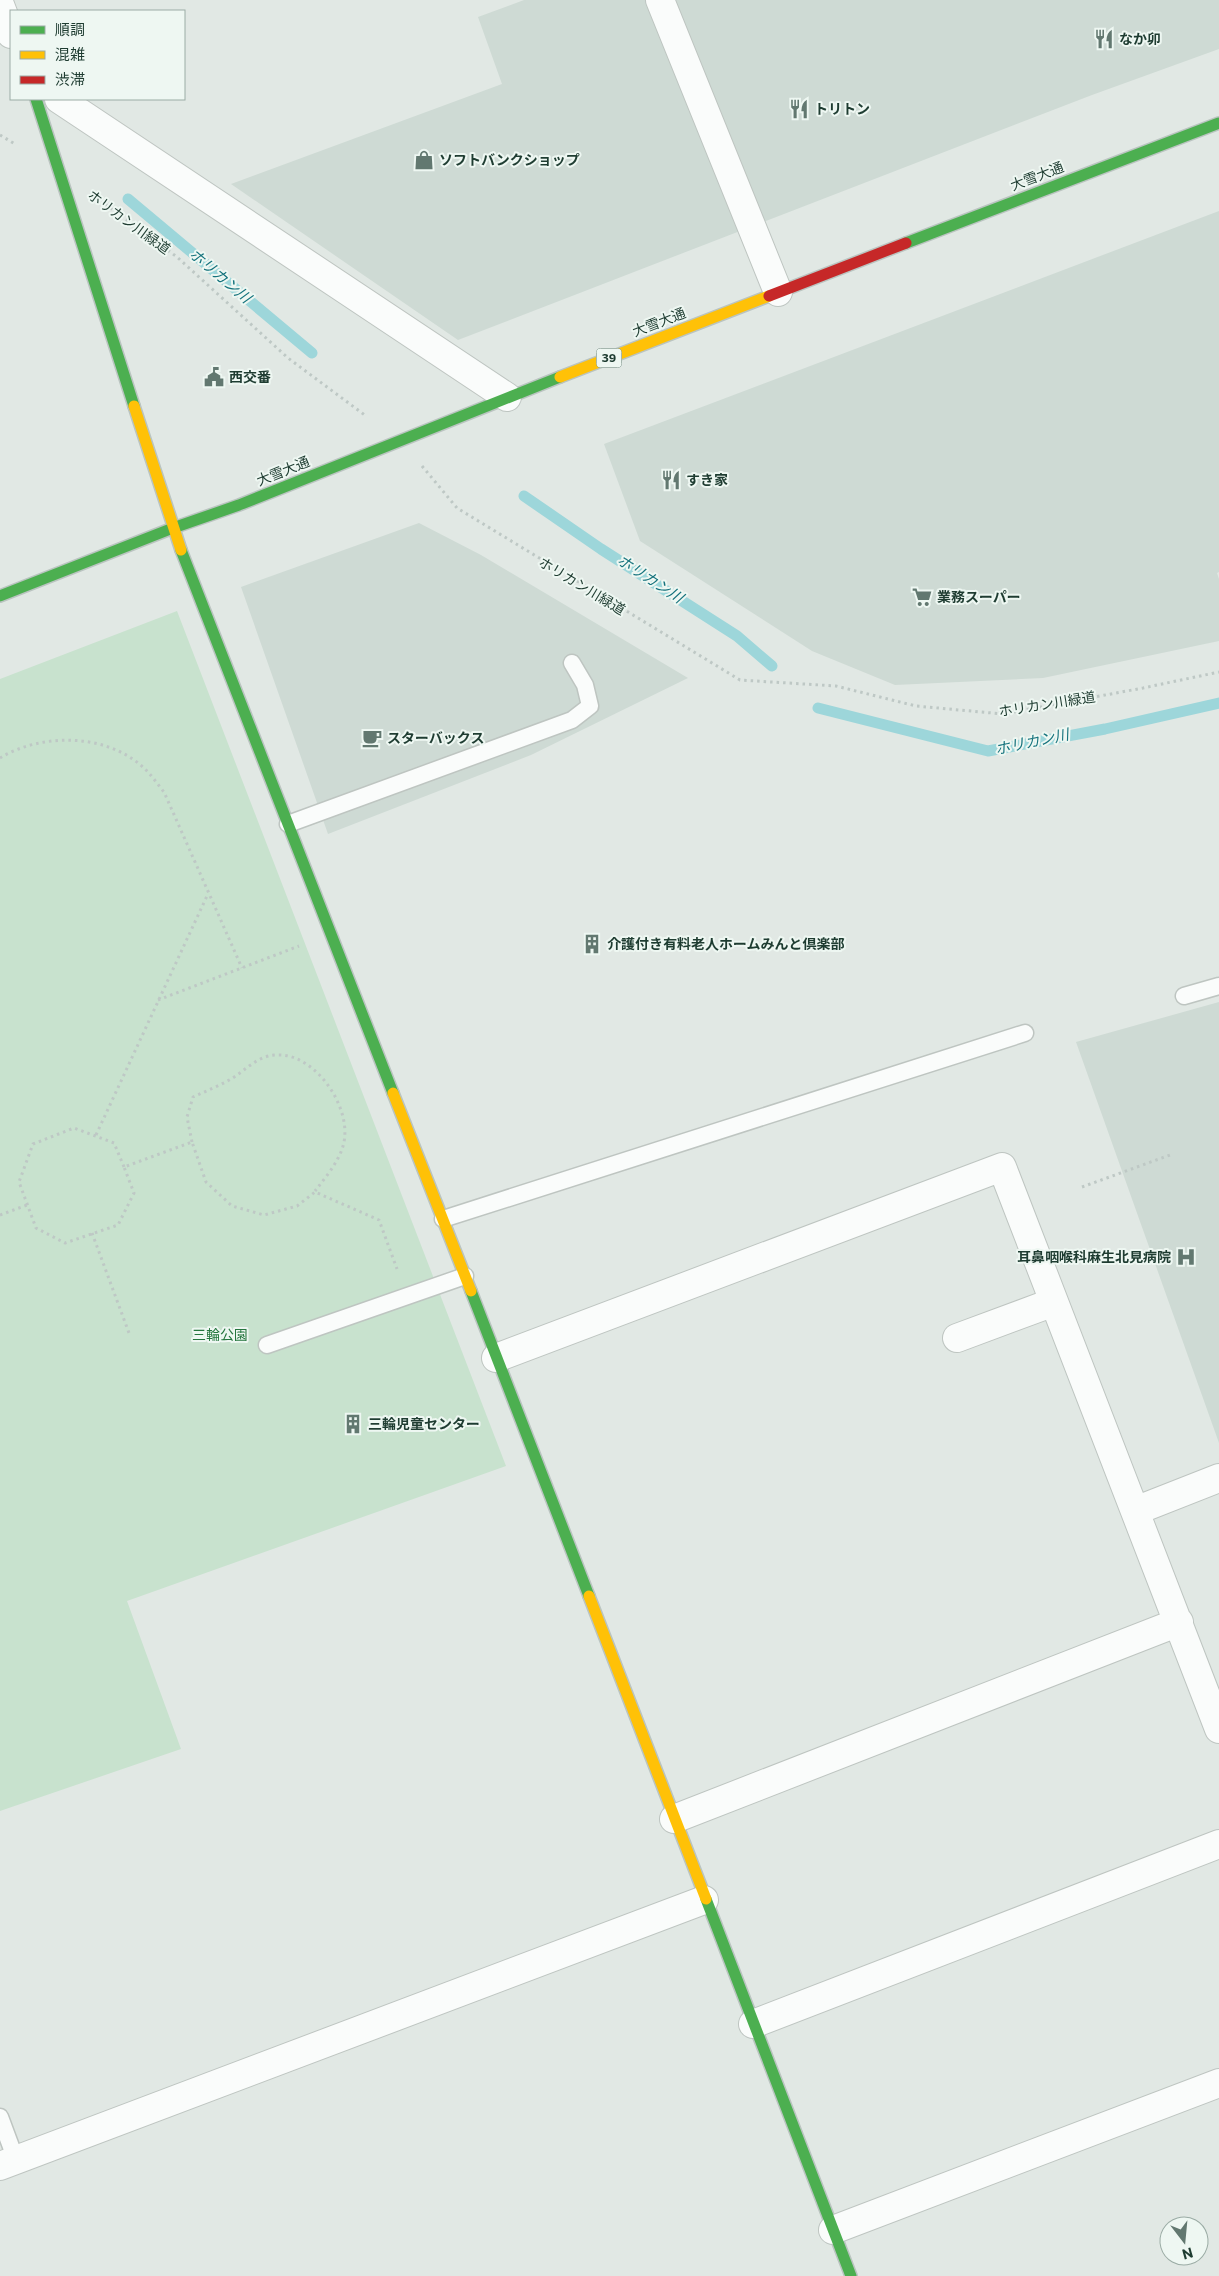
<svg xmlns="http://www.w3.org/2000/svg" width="1219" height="2276" font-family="Commissioner,'Noto Sans JP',sans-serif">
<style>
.built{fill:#cedad4}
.green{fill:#c8e2ce}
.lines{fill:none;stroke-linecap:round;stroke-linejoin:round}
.stream{stroke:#9dd6da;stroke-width:11}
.lane-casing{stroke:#bec5c1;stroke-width:19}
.street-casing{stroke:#bec5c1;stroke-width:30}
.fast-casing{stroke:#bac4c0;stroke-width:14}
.slow-casing{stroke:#bac4c0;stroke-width:14}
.jam-casing{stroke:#bac4c0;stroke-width:14}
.path{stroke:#bec8c5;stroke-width:3;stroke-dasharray:2.5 4;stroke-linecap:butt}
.lane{stroke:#fafcfb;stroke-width:16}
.street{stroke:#fafcfb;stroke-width:28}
.fast{stroke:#4caf50;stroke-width:11}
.slow{stroke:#ffc107;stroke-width:11}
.jam{stroke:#c62828;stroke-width:11}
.labels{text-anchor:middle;stroke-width:4;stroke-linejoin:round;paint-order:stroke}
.shield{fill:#eef7f2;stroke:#5c746b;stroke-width:1}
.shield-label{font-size:12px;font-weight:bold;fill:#1e3c31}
.poi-label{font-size:14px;font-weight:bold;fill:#1e3c31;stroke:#eef7f2;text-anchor:start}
.street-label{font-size:14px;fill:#1e3c31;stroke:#eef7f2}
.park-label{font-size:14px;fill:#25763e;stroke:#eef7f2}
.water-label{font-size:15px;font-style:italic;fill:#14727c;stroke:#eef7f2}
</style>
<rect width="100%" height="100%" fill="#e1e8e4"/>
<path class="built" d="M 524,0 L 1219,0 L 1219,49 L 1092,95 L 458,340 L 231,184 L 502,84 L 478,17 Z
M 1219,211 L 1219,572 L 1217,573 L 1219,579 L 1219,641 L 1043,678 L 895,685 L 812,651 L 640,541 L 604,444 Z
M 419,523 L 481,555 L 688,678 L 531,755 L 328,834 L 241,587 Z
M 1219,1002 L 1219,1443 L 1076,1042 Z"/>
<path class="green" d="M 177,611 L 506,1466 L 127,1601 L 181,1749 L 0,1811 L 0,679 Z"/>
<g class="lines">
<path class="stream" d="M 128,199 L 312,353
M 524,496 L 601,549 L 737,636 L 772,666
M 818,708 L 988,751 L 1105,729 L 1219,703"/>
<defs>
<path id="lane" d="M 288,824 L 572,720 L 590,706 L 585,685 L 572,663
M 1184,996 L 1219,986
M 443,1219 L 1025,1033
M 267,1345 L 465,1276
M 0,2117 L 16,2160"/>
<path id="street" d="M 660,0 L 778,292
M 0,5 L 11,34
M 59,99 L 507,397
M 957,1338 L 1054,1302
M 496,1358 L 1002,1167 L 1219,1729
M 1135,1511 L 1219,1478
M 674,1819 L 1179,1622
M 753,2024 L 1219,1844
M 0,2166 L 704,1900
M 833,2230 L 1219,2083"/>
<path id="fast" d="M 36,99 L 134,406
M 906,243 L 1219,123
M 181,550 L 393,1093
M 0,596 L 173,528 L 239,505 L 560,377
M 471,1291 L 589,1596
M 706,1899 L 851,2276"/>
<path id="slow" d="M 560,377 L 769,296
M 134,406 L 181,550
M 393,1093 L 471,1291
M 589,1596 L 706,1899"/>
<path id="jam" d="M 769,296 L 906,243"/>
</defs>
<use href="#lane" class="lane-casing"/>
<use href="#street" class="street-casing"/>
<use href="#fast" class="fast-casing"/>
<use href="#slow" class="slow-casing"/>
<use href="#jam" class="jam-casing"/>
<path class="path" d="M 0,135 L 15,144
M 105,204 L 177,257 L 288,358 L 366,416
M 422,466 L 457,508 L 740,680 L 836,686 L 916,706 L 1003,714 L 1143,688 L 1219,672
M 0,758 C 43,732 110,733 147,771 C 153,777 158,785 164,792 L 242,968
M 158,1000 L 299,946
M 96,1135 L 207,896
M 192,1142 L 187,1117 L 193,1097 C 206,1091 219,1086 231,1079 C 246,1070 258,1055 277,1055 C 316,1053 354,1110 343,1146 C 338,1163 325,1178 315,1191
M 124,1167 L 114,1143 L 74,1128 L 33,1144 L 19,1182 L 36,1228 L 65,1243 L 118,1225 L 134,1193 L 124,1167 L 192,1142 L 206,1182 L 232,1206 L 264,1215 L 297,1206 L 315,1192 L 379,1220 L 397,1269
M 1082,1187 L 1170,1155
M 0,1215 L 27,1205
M 92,1233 L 129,1333"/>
<use href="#lane" class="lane"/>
<use href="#street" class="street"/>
<use href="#fast" class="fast"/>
<use href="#slow" class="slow"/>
<use href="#jam" class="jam"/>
</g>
<defs>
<symbol id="restaurant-bare" viewBox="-9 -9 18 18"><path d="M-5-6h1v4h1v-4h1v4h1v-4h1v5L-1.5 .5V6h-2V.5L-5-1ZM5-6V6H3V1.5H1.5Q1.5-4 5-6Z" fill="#627870" stroke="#eef7f2" stroke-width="2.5" paint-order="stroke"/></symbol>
<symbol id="shop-bare" viewBox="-9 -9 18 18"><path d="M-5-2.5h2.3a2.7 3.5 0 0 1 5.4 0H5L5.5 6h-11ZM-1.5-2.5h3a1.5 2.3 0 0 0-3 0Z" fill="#627870" stroke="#eef7f2" stroke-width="2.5" paint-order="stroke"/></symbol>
<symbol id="civic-bare" viewBox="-9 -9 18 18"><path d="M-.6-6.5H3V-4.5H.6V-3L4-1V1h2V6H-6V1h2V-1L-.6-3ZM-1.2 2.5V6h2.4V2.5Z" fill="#627870" stroke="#eef7f2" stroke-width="2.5" paint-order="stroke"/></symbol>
<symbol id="supermarket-bare" viewBox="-9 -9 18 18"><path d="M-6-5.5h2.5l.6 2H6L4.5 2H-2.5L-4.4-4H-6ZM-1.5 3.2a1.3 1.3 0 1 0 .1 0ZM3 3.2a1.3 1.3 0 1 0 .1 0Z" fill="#627870" stroke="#eef7f2" stroke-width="2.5" paint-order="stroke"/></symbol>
<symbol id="cafe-bare" viewBox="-9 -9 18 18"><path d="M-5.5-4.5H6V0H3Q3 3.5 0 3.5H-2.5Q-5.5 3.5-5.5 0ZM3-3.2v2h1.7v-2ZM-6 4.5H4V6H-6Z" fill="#627870" stroke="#eef7f2" stroke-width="2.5" paint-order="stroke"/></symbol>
<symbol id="building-bare" viewBox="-9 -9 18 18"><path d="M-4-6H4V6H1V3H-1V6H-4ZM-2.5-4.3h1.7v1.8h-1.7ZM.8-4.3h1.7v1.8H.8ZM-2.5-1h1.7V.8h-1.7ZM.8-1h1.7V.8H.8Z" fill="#627870" stroke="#eef7f2" stroke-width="2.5" paint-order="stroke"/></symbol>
<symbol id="hospital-bare" viewBox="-9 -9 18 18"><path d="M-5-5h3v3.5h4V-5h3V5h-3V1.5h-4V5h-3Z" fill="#627870" stroke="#eef7f2" stroke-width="2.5" paint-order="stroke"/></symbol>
</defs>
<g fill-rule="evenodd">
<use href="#restaurant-bare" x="1090" y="25" width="28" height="28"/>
<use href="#restaurant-bare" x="785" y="95" width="28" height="28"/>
<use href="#shop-bare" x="410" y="146" width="28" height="28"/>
<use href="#civic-bare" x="200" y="363" width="28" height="28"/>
<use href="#restaurant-bare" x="657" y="466" width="28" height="28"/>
<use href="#supermarket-bare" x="908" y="583" width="28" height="28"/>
<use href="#cafe-bare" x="358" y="724" width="28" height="28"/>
<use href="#building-bare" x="578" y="930" width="28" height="28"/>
<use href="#hospital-bare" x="1172" y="1243" width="28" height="28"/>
<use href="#building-bare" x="339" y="1410" width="28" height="28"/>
</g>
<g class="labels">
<rect class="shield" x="596.5" y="348.5" width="25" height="19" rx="4"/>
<g class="shield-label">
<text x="609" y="362">39</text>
</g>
<g class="poi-label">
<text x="1119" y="44">なか卯</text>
<text x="814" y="114">トリトン</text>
<text x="439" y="165">ソフトバンクショップ</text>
<text x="229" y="382">西交番</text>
<text x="686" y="485">すき家</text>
<text x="937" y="602">業務スーパー</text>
<text x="387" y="743">スターバックス</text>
<text x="607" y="949">介護付き有料老人ホームみんと倶楽部</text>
<text x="1171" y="1262" text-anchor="end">耳鼻咽喉科麻生北見病院</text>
<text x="368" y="1429">三輪児童センター</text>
</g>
<g class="street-label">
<text transform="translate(1037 176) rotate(-21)" y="5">大雪大通</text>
<text transform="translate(129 222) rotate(36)" y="5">ホリカン川緑道</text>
<text transform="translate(659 322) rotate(-21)" y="5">大雪大通</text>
<text transform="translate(283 471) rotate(-22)" y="5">大雪大通</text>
<text transform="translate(582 586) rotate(31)" y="5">ホリカン川緑道</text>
<text transform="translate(1047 704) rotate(-9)" y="5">ホリカン川緑道</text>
</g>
<g class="park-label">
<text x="220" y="1340">三輪公園</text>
</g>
<g class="water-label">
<text transform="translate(220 276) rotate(40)" y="5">ホリカン川</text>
<text transform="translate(650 579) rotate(33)" y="5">ホリカン川</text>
<text transform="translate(1032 742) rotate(-12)" y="5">ホリカン川</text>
</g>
</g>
<rect x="10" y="10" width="175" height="90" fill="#eef7f2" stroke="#9baca5"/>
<rect x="20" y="26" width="25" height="8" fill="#4caf50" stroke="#9baca5"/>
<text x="55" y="35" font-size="15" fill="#1e3c31">順調</text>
<rect x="20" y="51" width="25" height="8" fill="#ffc107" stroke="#9baca5"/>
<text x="55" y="60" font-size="15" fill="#1e3c31">混雑</text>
<rect x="20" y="76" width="25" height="8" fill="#c62828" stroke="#9baca5"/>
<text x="55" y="85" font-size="15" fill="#1e3c31">渋滞</text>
<g transform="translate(1184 2241) rotate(164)"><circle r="24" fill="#eef7f2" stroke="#9baca5"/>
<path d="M0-4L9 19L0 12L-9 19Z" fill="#627870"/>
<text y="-8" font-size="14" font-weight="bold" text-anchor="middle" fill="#1e3c31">N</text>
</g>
</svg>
